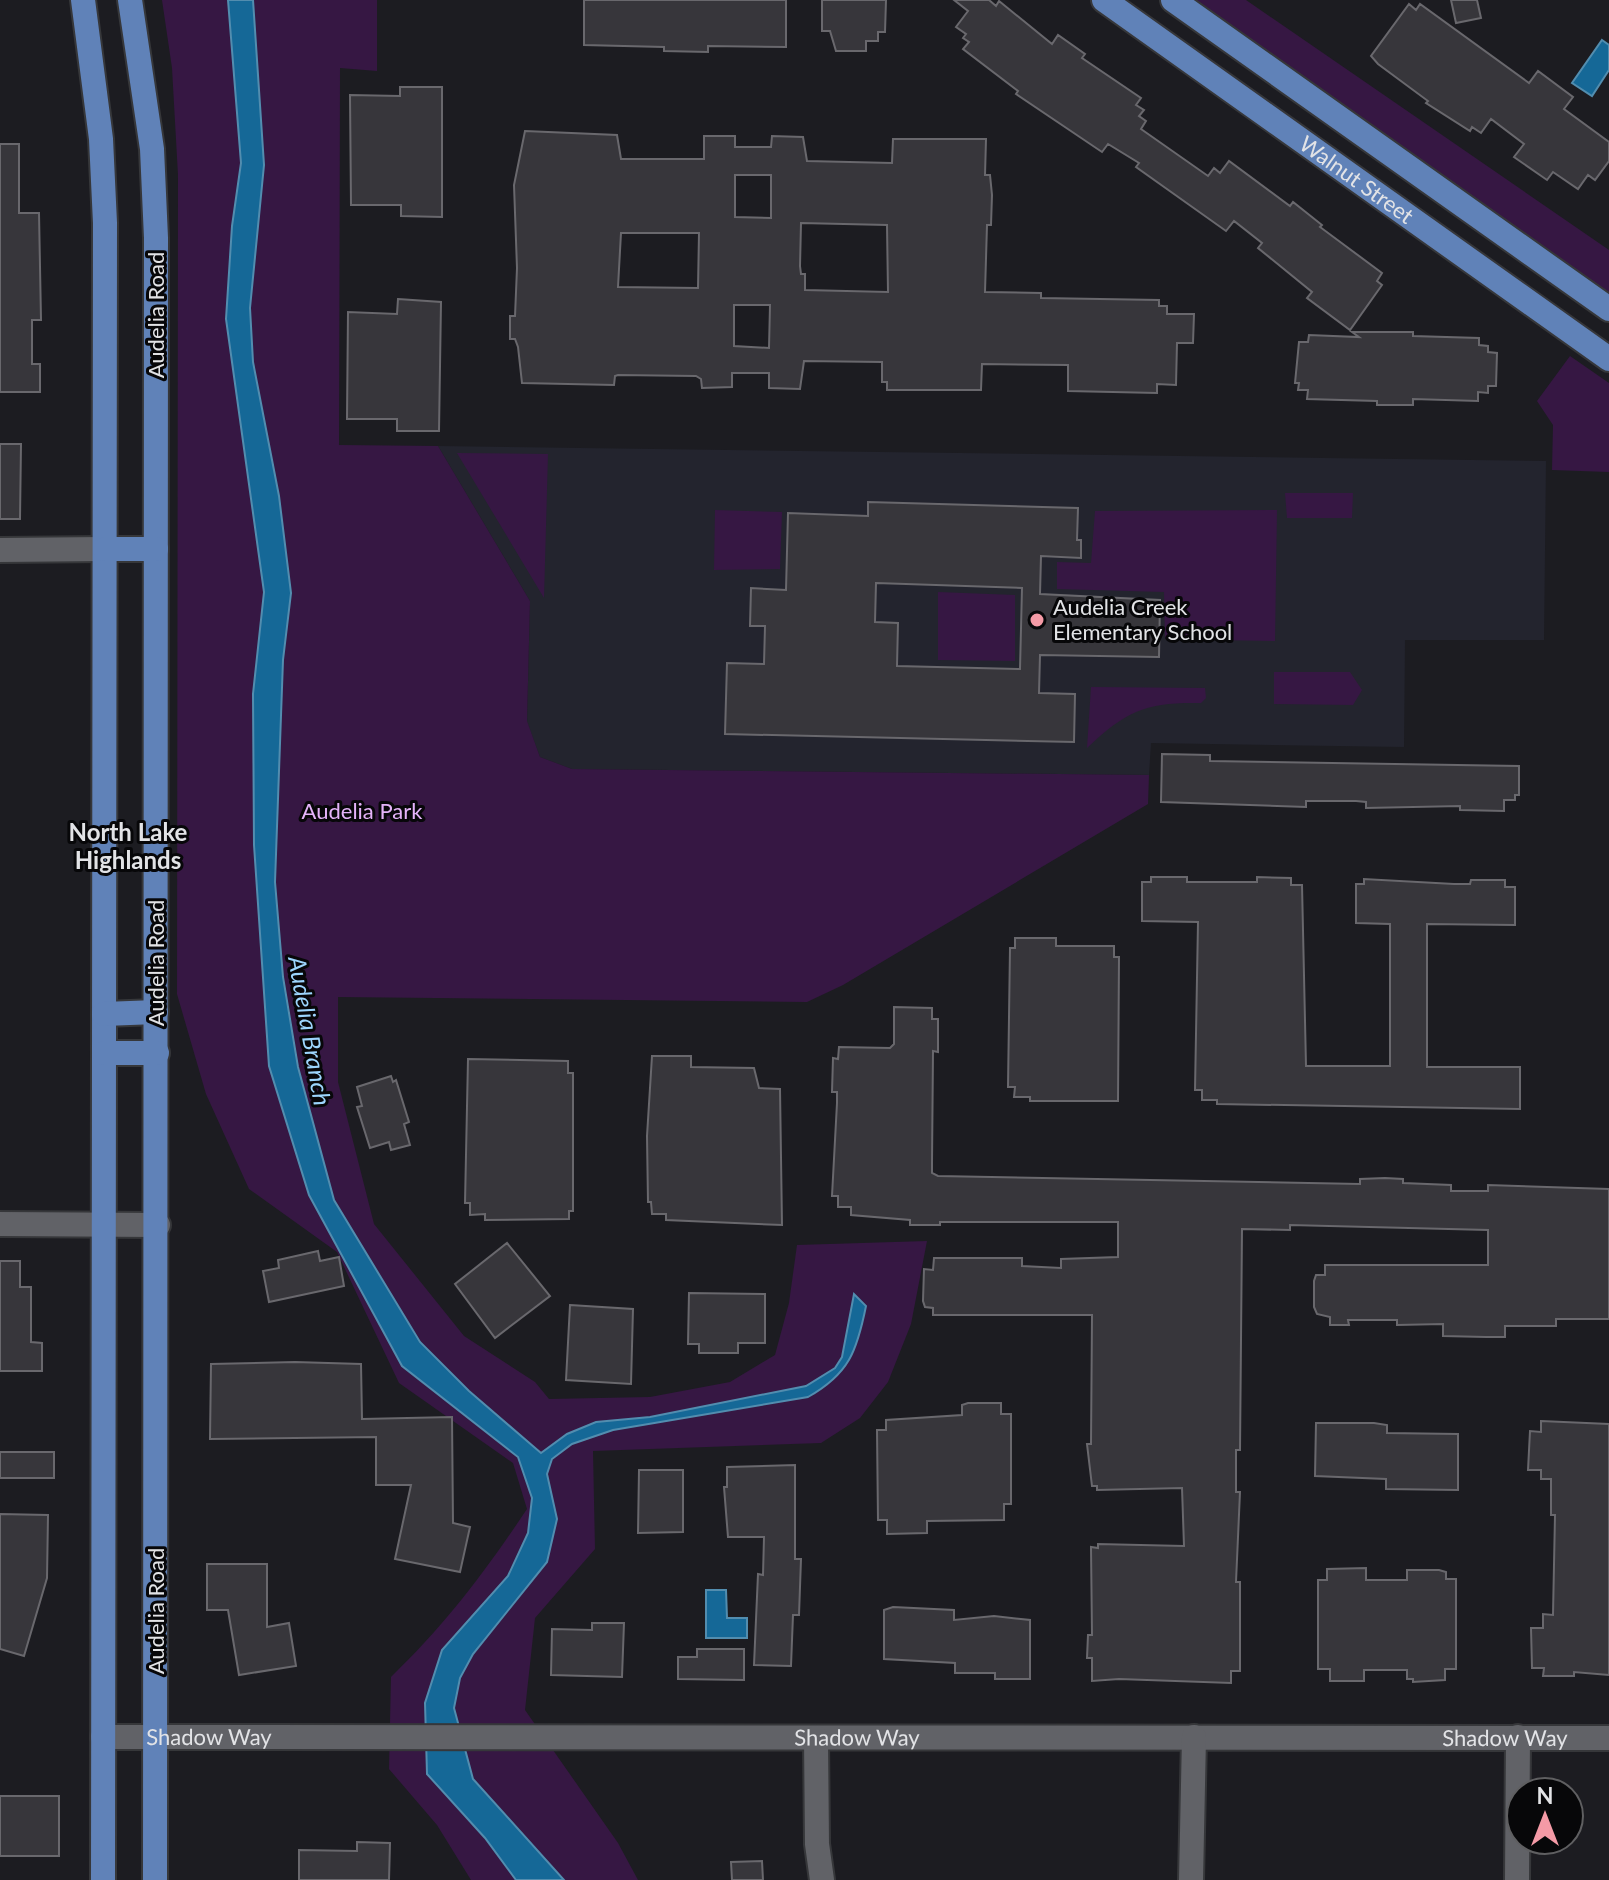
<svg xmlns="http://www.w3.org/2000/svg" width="1609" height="1880" font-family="Lato,sans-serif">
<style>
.built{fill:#23242e}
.green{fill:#361743}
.water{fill:#156897;stroke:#528daf;stroke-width:2}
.building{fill:#37363b;stroke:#69686d;stroke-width:2;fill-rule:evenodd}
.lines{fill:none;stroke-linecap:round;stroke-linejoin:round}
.minor-casing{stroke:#36373a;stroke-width:28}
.major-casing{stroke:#36373a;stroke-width:28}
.minor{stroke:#616267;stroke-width:24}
.major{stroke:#6082b8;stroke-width:24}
.poi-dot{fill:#f49aa6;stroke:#070709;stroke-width:3}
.labels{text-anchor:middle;stroke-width:6;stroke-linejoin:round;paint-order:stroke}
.street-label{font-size:22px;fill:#e2e3e6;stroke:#070709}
.poi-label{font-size:22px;fill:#e2e3e6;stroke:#070709;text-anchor:start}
.park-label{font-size:22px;fill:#e4b3f9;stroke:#070709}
.neighbourhood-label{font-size:24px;font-weight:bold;fill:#e2e3e6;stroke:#070709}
.water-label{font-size:24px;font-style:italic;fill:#9dd5fd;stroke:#070709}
</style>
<rect width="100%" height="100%" fill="#1c1c21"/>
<path class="built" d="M 438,446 L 1546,461 L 1544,640 L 1405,640 L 1404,747 L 1151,743 L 1149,775 L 572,769 L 540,757 L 527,722 L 530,601 Z"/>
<path class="green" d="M 162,0 L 377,0 L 377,71 L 340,68 L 339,445 L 438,446 L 530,601 L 527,721 L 540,757 L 572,769 L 1149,775 L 1148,804 L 843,985 L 807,1002 L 338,997 L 338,1082 L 374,1224 L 464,1336 L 535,1382 L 549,1399 L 650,1397 L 730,1382 L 775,1355 L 789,1303 L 797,1245 L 927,1241 L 911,1324 L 888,1382 L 860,1418 L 821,1443 L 593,1451 L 595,1549 L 535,1618 L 525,1710 L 618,1843 L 638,1880 L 471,1880 L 437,1825 L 389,1769 L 391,1677 C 446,1624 485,1572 527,1509 L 513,1463 L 399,1383 L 337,1252 L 249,1189 L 206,1094 L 177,994 L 178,175 L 172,68 Z
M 1194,0 L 1246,0 L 1609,250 L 1609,294 Z
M 1570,356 L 1609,383 L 1609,472 L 1552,470 L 1553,425 L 1537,401 Z
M 457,453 L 548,454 L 544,598 Z
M 1285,493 L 1353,493 L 1352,518 L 1287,518 Z
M 715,510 L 782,512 L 780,569 L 714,570 Z
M 1277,510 L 1275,641 L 1165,639 L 1164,592 L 1057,589 L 1057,562 L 1091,563 L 1095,511 Z
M 938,592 L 1015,595 L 1015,661 L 938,660 Z
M 1274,672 L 1350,672 L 1362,690 L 1353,705 L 1274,704 Z
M 1091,687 L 1205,688 L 1206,698 L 1201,703 C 1147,702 1127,710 1087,748 Z"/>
<path class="water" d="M 228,0 L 253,0 L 264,165 L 250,308 L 253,362 L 279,496 L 291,593 L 283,660 L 275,882 L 283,977 L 298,1067 L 334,1200 L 420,1342 L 469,1391 L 541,1453 L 567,1434 L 596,1422 L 650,1417 L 806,1386 L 835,1368 L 842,1357 L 854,1294 L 866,1306 C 857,1351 849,1374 808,1397 L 613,1430 L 572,1444 L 552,1459 L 547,1474 L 557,1519 L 547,1562 L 473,1654 L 460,1678 L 454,1708 L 473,1779 L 564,1880 L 516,1880 L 485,1838 L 427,1774 L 425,1703 L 442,1650 L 508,1576 L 528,1533 L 532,1498 L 518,1457 L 402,1366 L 309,1195 L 269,1066 L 254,845 L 253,694 L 264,592 L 226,319 L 232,226 L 241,163 Z
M 1602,40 L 1609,45 L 1609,70 L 1592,96 L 1572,83 Z
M 706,1590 L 726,1590 L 727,1618 L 747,1618 L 747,1638 L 706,1638 Z"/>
<path class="building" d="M 584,0 L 786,0 L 786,47 L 708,46 L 708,52 L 664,51 L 664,47 L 584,45 Z
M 822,0 L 886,0 L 885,32 L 878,32 L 878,41 L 866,41 L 866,51 L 836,51 L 830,31 L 822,31 Z
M 954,0 L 989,0 L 996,6 L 999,1 L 1052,44 L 1058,35 L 1085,54 L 1082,58 L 1141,98 L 1136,105 L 1144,110 L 1139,116 L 1146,121 L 1141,129 L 1208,176 L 1214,168 L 1220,173 L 1229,161 L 1290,206 L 1293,202 L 1322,225 L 1320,227 L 1382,273 L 1377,281 L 1382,285 L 1350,330 L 1307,298 L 1312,292 L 1258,248 L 1262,243 L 1234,221 L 1226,231 L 1136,167 L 1139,163 L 1108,144 L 1102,152 L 1016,94 L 1018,91 L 963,49 L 969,42 L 963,38 L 966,34 L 956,27 L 968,11 Z
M 1451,0 L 1477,0 L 1481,18 L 1456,23 Z
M 1409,4 L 1416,10 L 1420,4 L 1529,83 L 1538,71 L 1573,97 L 1564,109 L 1609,142 L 1609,161 L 1595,180 L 1588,175 L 1578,189 L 1553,172 L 1547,180 L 1514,157 L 1524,144 L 1491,119 L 1481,133 L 1472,127 L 1470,131 L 1426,103 L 1428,101 L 1378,64 L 1371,56 Z
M 400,87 L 442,87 L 442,217 L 401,216 L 401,205 L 351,205 L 350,95 L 400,96 Z
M 525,131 L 617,135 L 621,159 L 704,159 L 704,136 L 735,136 L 735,147 L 771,147 L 772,136 L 803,137 L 807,161 L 892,163 L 893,139 L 986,139 L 985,175 L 990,175 L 992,195 L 991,225 L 987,225 L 985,292 L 1041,293 L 1041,298 L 1159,300 L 1159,306 L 1167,306 L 1167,314 L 1194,314 L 1193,343 L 1177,343 L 1176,385 L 1157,384 L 1157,393 L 1068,391 L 1068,365 L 982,364 L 981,390 L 887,390 L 887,382 L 882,382 L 882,362 L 804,361 L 800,389 L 769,388 L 769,373 L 732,373 L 732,387 L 702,388 L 701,379 L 696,376 L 618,375 L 615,376 L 614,385 L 522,383 L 518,347 L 515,339 L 510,339 L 510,316 L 515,316 L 517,268 L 514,185 ZM 735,175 L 771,175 L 771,218 L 735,217 ZM 801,223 L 887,225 L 888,292 L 805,290 L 805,274 L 801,274 L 800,266 ZM 621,233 L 699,233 L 698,288 L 618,287 ZM 734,305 L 770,305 L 769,348 L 734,346 Z
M 0,144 L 19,144 L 19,213 L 39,213 L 41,320 L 32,320 L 32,364 L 40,364 L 40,392 L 0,392 Z
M 398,299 L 441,302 L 439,431 L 397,431 L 397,419 L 347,419 L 348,312 L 397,314 Z
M 1352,332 L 1413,332 L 1413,336 L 1479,338 L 1479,345 L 1488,346 L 1488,352 L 1497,353 L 1496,386 L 1488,386 L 1488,393 L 1478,392 L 1478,401 L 1413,399 L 1413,405 L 1377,405 L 1377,401 L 1307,399 L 1308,390 L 1298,390 L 1299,383 L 1295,383 L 1299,342 L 1308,342 L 1309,335 L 1359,337 Z
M 0,444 L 21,444 L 20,519 L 0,519 Z
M 868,502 L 1078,508 L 1077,540 L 1081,540 L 1081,558 L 1041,556 L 1040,594 L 1160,600 L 1159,657 L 1040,655 L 1039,693 L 1075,694 L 1074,742 L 725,734 L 727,663 L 764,664 L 765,626 L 750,626 L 751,588 L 786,590 L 788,513 L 868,516 ZM 876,583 L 1022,588 L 1020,669 L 897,666 L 898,623 L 875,622 Z
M 1162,754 L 1210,755 L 1210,761 L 1519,766 L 1519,795 L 1515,795 L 1515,800 L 1504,800 L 1504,811 L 1460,810 L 1460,806 L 1366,808 L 1366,802 L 1356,801 L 1306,801 L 1306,807 L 1161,802 Z
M 1151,877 L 1187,877 L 1187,882 L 1257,882 L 1257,877 L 1291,878 L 1291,885 L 1302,885 L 1306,1066 L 1390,1066 L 1390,924 L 1356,923 L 1356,884 L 1364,884 L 1364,879 L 1454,884 L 1470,884 L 1471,880 L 1505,880 L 1505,887 L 1515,887 L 1515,925 L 1427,924 L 1427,1067 L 1520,1067 L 1520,1109 L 1217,1104 L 1217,1100 L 1202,1100 L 1202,1090 L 1195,1090 L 1198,922 L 1142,921 L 1142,882 L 1151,882 Z
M 1015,938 L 1056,938 L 1056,946 L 1114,946 L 1114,957 L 1119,957 L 1118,1101 L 1030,1101 L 1030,1097 L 1014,1097 L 1015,1087 L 1008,1087 L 1010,948 L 1015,948 Z
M 894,1007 L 932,1008 L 932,1019 L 938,1019 L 938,1052 L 933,1051 L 932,1163 L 932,1173 L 938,1176 L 1360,1184 L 1360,1179 L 1385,1178 L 1403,1179 L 1403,1183 L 1451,1185 L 1451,1191 L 1488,1191 L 1488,1185 L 1609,1189 L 1609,1319 L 1556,1319 L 1556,1326 L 1505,1326 L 1505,1337 L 1486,1337 L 1443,1336 L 1443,1324 L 1397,1325 L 1397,1320 L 1348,1320 L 1349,1325 L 1330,1325 L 1330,1317 L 1317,1314 L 1314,1307 L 1314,1281 L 1316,1275 L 1325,1275 L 1325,1265 L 1488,1265 L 1488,1230 L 1290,1225 L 1290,1230 L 1242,1229 L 1240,1450 L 1236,1450 L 1236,1492 L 1240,1492 L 1236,1582 L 1240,1582 L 1240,1671 L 1231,1671 L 1231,1683 L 1119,1679 L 1092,1681 L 1092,1658 L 1087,1658 L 1088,1635 L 1092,1635 L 1091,1547 L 1098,1548 L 1098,1544 L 1184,1546 L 1182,1488 L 1097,1490 L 1097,1486 L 1092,1486 L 1087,1444 L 1091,1444 L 1092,1315 L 933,1315 L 933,1308 L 925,1307 L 923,1301 L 924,1269 L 933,1270 L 934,1258 L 1022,1258 L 1022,1266 L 1061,1268 L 1061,1259 L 1118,1257 L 1118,1222 L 940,1222 L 940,1225 L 910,1225 L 910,1220 L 851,1215 L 851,1207 L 838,1207 L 838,1196 L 832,1196 L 837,1103 L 837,1092 L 832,1092 L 833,1058 L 838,1059 L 839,1047 L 890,1048 L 894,1044 Z
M 652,1056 L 691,1056 L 691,1067 L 754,1068 L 759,1088 L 780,1089 L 782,1225 L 666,1220 L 666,1214 L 652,1214 L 651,1202 L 648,1202 L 647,1136 Z
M 468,1059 L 568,1061 L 568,1073 L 573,1073 L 573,1211 L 569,1211 L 569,1219 L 485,1220 L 485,1214 L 470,1215 L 470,1203 L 465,1203 Z
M 391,1076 L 393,1082 L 396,1080 L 409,1122 L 404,1124 L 410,1145 L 391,1150 L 389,1142 L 370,1148 L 357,1107 L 362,1106 L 357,1087 Z
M 507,1243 L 550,1296 L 495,1338 L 455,1284 Z
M 318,1251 L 320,1261 L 339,1257 L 344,1286 L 269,1302 L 263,1271 L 279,1268 L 278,1260 Z
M 0,1261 L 20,1261 L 20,1287 L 31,1287 L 31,1342 L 42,1343 L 42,1371 L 0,1371 Z
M 689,1293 L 765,1294 L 765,1343 L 738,1343 L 738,1353 L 699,1353 L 699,1344 L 688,1344 Z
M 570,1305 L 633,1309 L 631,1384 L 566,1380 Z
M 295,1362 L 361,1364 L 362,1419 L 452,1417 L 453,1523 L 470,1527 L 460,1572 L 395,1559 L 411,1485 L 376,1485 L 376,1437 L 210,1439 L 211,1364 Z
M 968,1403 L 1001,1403 L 1001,1414 L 1011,1414 L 1011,1504 L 1004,1504 L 1004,1520 L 927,1521 L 927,1533 L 887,1534 L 887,1520 L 878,1520 L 877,1430 L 886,1430 L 886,1420 L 962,1415 L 962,1405 Z
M 1541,1421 L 1609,1424 L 1609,1675 L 1574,1672 L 1574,1676 L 1543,1676 L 1544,1668 L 1532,1668 L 1531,1628 L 1543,1628 L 1543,1614 L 1553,1615 L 1555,1515 L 1551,1515 L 1551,1479 L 1541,1479 L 1541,1470 L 1528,1470 L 1530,1431 L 1541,1432 Z
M 1316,1423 L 1374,1423 L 1387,1425 L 1387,1433 L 1458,1434 L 1458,1490 L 1386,1489 L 1386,1479 L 1315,1476 Z
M 0,1452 L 54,1452 L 54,1478 L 0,1478 Z
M 795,1465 L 795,1559 L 801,1559 L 799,1615 L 793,1615 L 791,1666 L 754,1665 L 758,1574 L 763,1575 L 764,1537 L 728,1537 L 724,1487 L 727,1487 L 727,1467 Z
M 639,1470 L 683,1470 L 683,1532 L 638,1533 Z
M 0,1514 L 48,1515 L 47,1578 L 24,1656 L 0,1649 Z
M 207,1564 L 267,1564 L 267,1627 L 289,1623 L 296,1666 L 239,1675 L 228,1610 L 207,1610 Z
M 1366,1568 L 1366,1580 L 1407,1580 L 1407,1570 L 1439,1570 L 1446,1572 L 1446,1579 L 1456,1579 L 1456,1669 L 1445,1669 L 1445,1680 L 1413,1682 L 1413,1679 L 1407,1679 L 1407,1670 L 1364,1670 L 1364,1681 L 1330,1681 L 1330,1669 L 1318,1669 L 1318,1580 L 1327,1580 L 1327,1569 Z
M 893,1607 L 954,1610 L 954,1620 L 994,1616 L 1030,1620 L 1030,1679 L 995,1679 L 995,1673 L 955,1673 L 955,1663 L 884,1659 L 884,1610 Z
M 592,1623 L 624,1623 L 622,1677 L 551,1675 L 552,1629 L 592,1630 Z
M 697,1649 L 744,1649 L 744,1680 L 678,1679 L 678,1657 L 697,1657 Z
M 0,1796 L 59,1796 L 59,1856 L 0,1856 Z
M 357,1842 L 390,1843 L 389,1880 L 299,1880 L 299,1850 L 357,1851 Z
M 762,1861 L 763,1880 L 732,1880 L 731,1862 Z"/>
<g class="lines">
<defs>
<g id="minor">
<path d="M 0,550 L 105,549"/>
<path d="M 0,1224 L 158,1225"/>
<path id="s1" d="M 103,1737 L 1609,1738"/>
<path d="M 816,1738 L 817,1844 L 822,1880"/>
<path d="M 1191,1880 L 1194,1737"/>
<path d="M 1517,1880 L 1518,1737"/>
</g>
<g id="major">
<path d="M 83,0 L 101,139 L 105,223 L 103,1880"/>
<path d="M 130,0 L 152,149 L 156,238 L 155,1880"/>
<path id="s2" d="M 1104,0 L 1609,359"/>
<path d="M 1173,0 L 1609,309"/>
<path d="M 105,549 L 156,549"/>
<path d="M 104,1014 L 156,1012"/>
<path d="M 104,1053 L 157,1053"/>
</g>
</defs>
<use href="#minor" class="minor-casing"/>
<use href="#major" class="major-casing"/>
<use href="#minor" class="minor"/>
<use href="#major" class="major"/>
</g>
<circle class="poi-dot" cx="1037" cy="620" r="8"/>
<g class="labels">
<g class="street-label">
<text dy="8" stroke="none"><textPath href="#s2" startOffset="310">Walnut Street</textPath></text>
<text transform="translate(156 315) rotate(-90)" y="8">Audelia Road</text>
<text transform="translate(156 963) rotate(-90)" y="8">Audelia Road</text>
<text transform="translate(156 1611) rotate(-90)" y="8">Audelia Road</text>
<text dy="8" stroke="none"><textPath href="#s1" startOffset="106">Shadow Way</textPath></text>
<text dy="8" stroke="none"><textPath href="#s1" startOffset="754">Shadow Way</textPath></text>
<text dy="8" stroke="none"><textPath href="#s1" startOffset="1402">Shadow Way</textPath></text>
</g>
<g class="poi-label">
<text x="1053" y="615">Audelia Creek<tspan x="1053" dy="25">Elementary School</tspan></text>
</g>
<g class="park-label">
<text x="362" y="819">Audelia Park</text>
</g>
<g class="neighbourhood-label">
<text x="128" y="841">North Lake<tspan x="128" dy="28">Highlands</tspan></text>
</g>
<g class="water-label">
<text transform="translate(309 1031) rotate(80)" y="8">Audelia Branch</text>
</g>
</g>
<g transform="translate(1545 1816)"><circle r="38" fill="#070709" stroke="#5f5f61" stroke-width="2"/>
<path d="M0-6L14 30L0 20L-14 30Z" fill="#f49aa6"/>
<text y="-12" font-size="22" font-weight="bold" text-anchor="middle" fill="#e2e3e6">N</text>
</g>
</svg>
